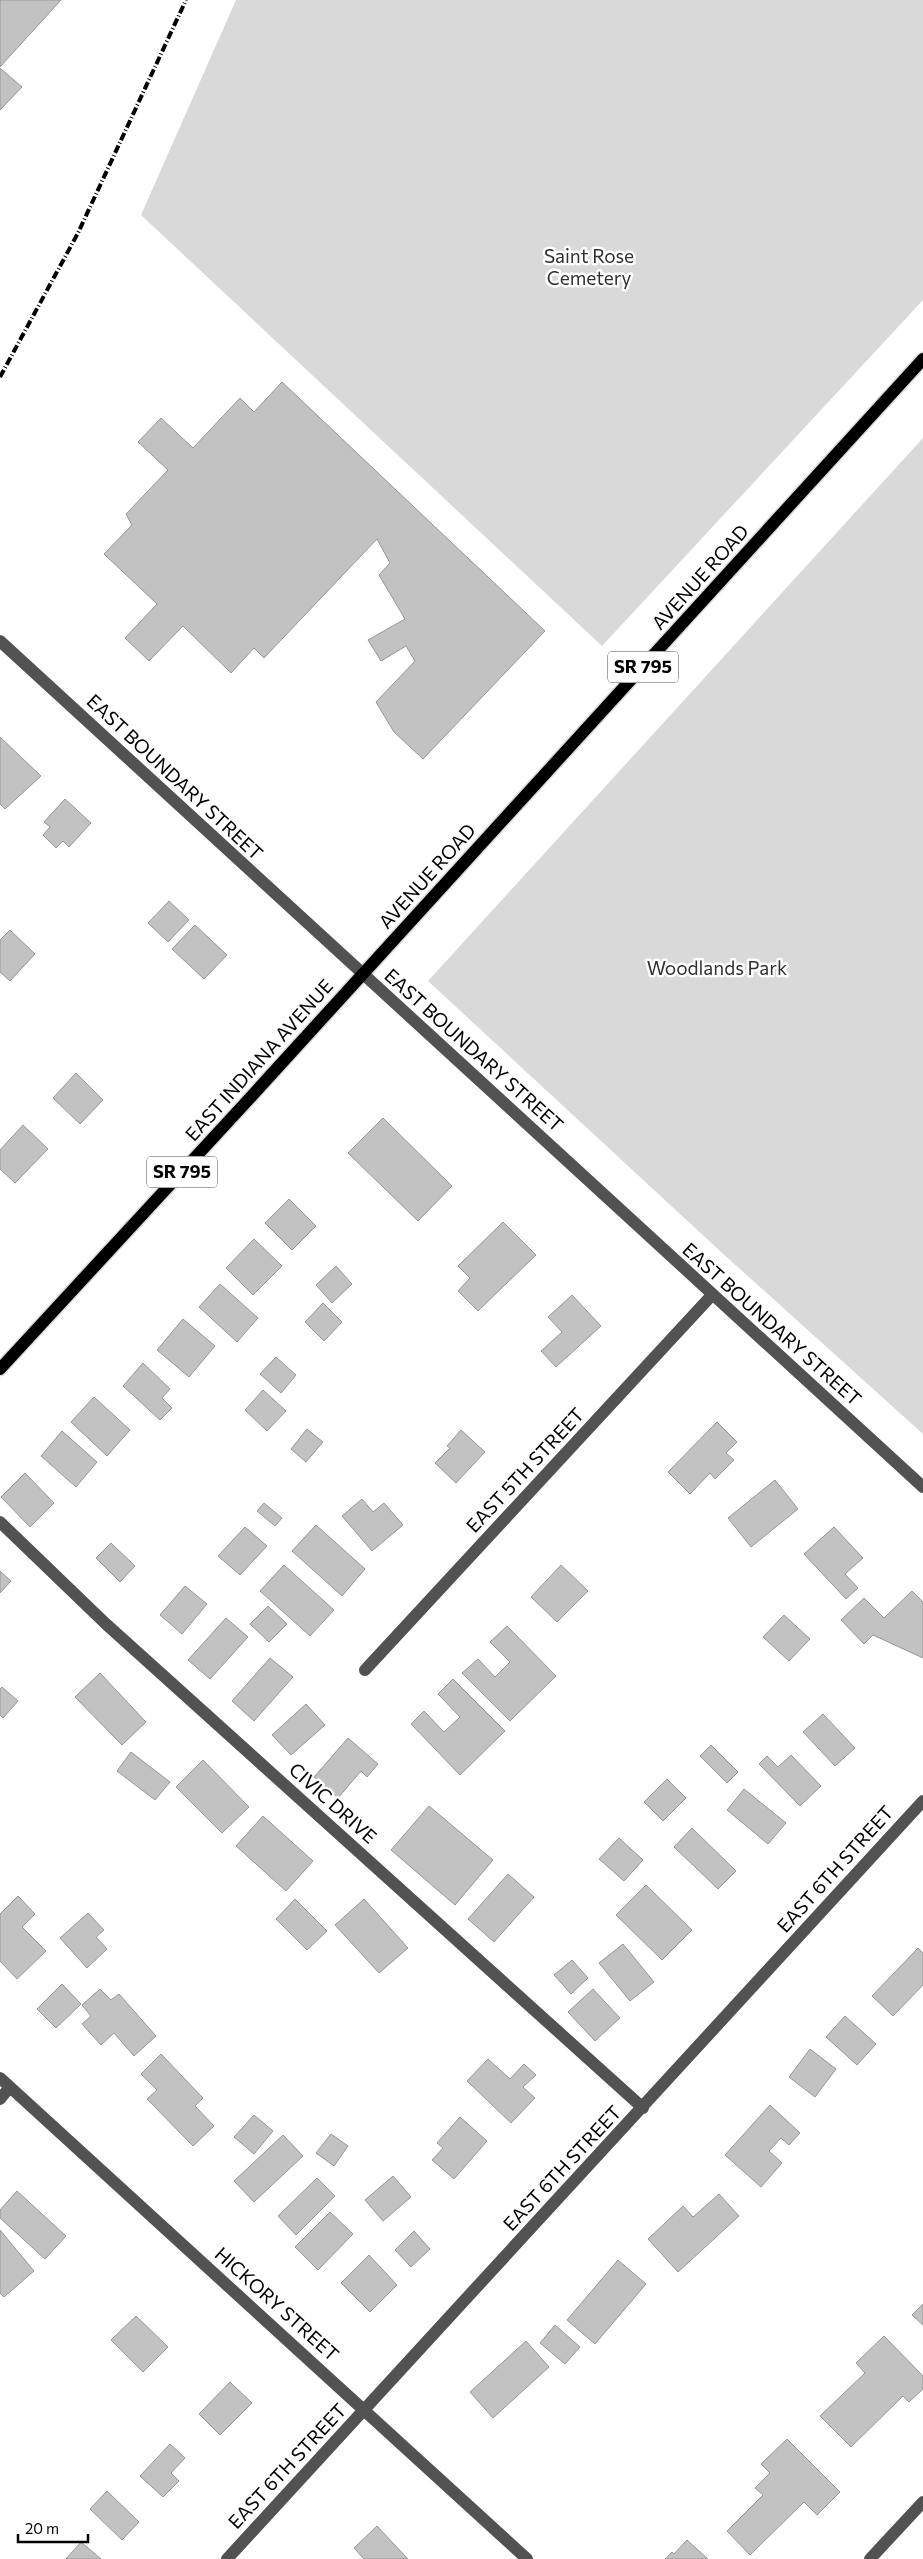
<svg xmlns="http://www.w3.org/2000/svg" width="923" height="2559" font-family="Commissioner,sans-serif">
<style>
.green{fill:#d9d9d9}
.building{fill:#c2c2c2;stroke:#969696}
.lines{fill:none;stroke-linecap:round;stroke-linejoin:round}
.major-casing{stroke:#dbdbdb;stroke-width:15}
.minor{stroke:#525252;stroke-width:12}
.major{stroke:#000;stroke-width:12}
.rail{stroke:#000;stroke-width:4;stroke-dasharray:8 2.5 1 2.5;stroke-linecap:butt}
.labels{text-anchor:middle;stroke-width:5;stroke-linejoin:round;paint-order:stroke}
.shield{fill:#fff;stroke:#4c4c4c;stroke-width:1}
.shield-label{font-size:18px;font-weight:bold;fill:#000}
.park-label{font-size:19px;fill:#303030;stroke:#fff}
.street-label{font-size:19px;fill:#000;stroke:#fff}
</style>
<rect width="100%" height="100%" fill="#fff"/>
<path class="green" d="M 236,0 L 923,0 L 923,300 L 602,646 L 141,215 Z
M 923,438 L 923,1434 L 720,1251 L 428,981 Z"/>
<path class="building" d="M 0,0 L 61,0 L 0,67 Z
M 0,68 L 22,87 L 0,110 Z
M 282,382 L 545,631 L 423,759 L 394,732 L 376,702 L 415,661 L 406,646 L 381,661 L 368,640 L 405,619 L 379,575 L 390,563 L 377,539 L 264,658 L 254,648 L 231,673 L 183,626 L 149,661 L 125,638 L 157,604 L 104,554 L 132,525 L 126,514 L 168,470 L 138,442 L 161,418 L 193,448 L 240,398 L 254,412 Z
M 0,737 L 41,776 L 5,809 L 0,804 Z
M 65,799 L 91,823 L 69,847 L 63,841 L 56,848 L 43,835 L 50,827 L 44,822 Z
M 169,901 L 189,920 L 168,942 L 148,923 Z
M 195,925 L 227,955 L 204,979 L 172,949 Z
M 10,930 L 35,954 L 10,981 L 0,972 L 0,940 Z
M 76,1073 L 103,1100 L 80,1124 L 53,1098 Z
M 383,1118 L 452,1186 L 418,1221 L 348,1153 Z
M 23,1125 L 48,1149 L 15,1183 L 0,1169 L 0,1150 Z
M 289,1199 L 316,1226 L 292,1250 L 265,1223 Z
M 503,1222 L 536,1255 L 478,1311 L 458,1291 L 470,1278 L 458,1266 Z
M 254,1239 L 282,1266 L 253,1295 L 226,1268 Z
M 336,1266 L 352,1284 L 332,1303 L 316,1285 Z
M 220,1284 L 258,1318 L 237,1342 L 199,1307 Z
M 572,1295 L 601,1326 L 556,1367 L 541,1351 L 562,1332 L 548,1317 Z
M 323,1303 L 342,1322 L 324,1341 L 305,1322 Z
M 183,1319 L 215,1346 L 189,1377 L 157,1350 Z
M 276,1357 L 296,1375 L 281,1393 L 260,1374 Z
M 143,1363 L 170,1389 L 162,1398 L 172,1408 L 160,1420 L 123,1386 Z
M 263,1390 L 286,1411 L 267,1431 L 245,1410 Z
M 94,1397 L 130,1430 L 107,1456 L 71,1422 Z
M 717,1422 L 737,1442 L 726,1453 L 734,1460 L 715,1479 L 710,1473 L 690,1494 L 668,1472 Z
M 307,1429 L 323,1442 L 306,1462 L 291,1449 Z
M 461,1430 L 485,1452 L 456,1483 L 435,1463 L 450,1448 L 447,1446 Z
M 62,1431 L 97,1462 L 76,1487 L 41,1456 Z
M 25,1473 L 54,1503 L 30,1527 L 1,1497 Z
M 775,1480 L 798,1509 L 751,1547 L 728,1518 Z
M 362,1499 L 373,1512 L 384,1503 L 403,1525 L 372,1551 L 342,1516 Z
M 264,1503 L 282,1518 L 275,1526 L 257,1511 Z
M 316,1525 L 365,1569 L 342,1596 L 292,1551 Z
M 245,1527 L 267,1546 L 240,1575 L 218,1556 Z
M 834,1527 L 863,1558 L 845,1574 L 858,1588 L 846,1599 L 804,1554 Z
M 111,1543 L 135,1566 L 120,1582 L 96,1558 Z
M 284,1565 L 334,1610 L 310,1636 L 260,1591 Z
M 561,1565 L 588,1591 L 557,1622 L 531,1597 Z
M 0,1571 L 11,1581 L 0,1593 Z
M 185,1586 L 207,1604 L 182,1634 L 160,1615 Z
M 912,1591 L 923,1602 L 923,1658 L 873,1635 L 864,1644 L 841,1620 L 864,1598 L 884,1618 Z
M 268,1606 L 287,1624 L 269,1642 L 250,1624 Z
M 784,1615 L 810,1639 L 789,1661 L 763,1637 Z
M 226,1618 L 248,1637 L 210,1679 L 188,1660 Z
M 507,1626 L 556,1676 L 510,1721 L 462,1673 L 478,1659 L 495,1677 L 510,1662 L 490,1642 Z
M 270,1658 L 293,1677 L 254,1721 L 232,1701 Z
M 100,1673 L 146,1722 L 122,1745 L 75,1697 Z
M 453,1679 L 505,1731 L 460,1775 L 411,1724 L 424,1711 L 444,1732 L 460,1717 L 438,1694 Z
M 2,1687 L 18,1701 L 3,1718 L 0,1715 L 0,1689 Z
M 306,1704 L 325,1725 L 291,1755 L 272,1735 Z
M 823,1714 L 855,1748 L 835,1766 L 803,1732 Z
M 348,1738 L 378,1764 L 367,1777 L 361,1771 L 338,1798 L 314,1777 Z
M 711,1745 L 738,1772 L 727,1783 L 700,1756 Z
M 131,1752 L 170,1782 L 155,1800 L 117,1771 Z
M 791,1755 L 821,1786 L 800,1806 L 759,1764 L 767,1756 L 778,1767 Z
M 203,1760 L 249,1807 L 222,1833 L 176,1787 Z
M 667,1779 L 686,1798 L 663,1821 L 644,1802 Z
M 744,1789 L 786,1823 L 768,1844 L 727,1810 Z
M 429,1806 L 493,1860 L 455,1905 L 391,1850 Z
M 263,1816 L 313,1861 L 286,1891 L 236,1846 Z
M 692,1828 L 736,1871 L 718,1889 L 674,1847 Z
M 619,1838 L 643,1860 L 624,1881 L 599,1859 Z
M 508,1874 L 534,1897 L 494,1942 L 468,1919 Z
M 646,1885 L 692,1930 L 662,1960 L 616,1915 Z
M 18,1896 L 35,1914 L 22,1927 L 46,1951 L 17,1979 L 0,1961 L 0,1914 Z
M 295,1899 L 327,1931 L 307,1950 L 276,1919 Z
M 364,1899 L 408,1948 L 379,1973 L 335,1925 Z
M 88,1913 L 104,1930 L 96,1937 L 107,1949 L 87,1968 L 60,1938 Z
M 623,1944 L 654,1982 L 630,2001 L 599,1963 Z
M 918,1948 L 923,1953 L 923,1985 L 893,2016 L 872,1996 Z
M 572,1960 L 588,1978 L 571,1994 L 554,1975 Z
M 62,1984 L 81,2004 L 56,2028 L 37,2009 Z
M 100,1989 L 111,2000 L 119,1994 L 156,2036 L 134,2056 L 114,2033 L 101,2045 L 82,2024 L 91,2016 L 82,2005 Z
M 593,1989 L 620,2018 L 595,2041 L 568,2012 Z
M 845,2016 L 876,2044 L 857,2065 L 826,2037 Z
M 810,2049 L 836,2069 L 815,2097 L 789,2077 Z
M 161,2054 L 203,2098 L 195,2106 L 214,2126 L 193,2146 L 147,2099 L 157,2090 L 141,2074 Z
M 488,2059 L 510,2079 L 524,2064 L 536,2075 L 523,2087 L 535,2098 L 511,2123 L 467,2081 Z
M 770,2105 L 800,2133 L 789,2145 L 781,2138 L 769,2151 L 782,2163 L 761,2187 L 725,2155 Z
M 254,2115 L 273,2131 L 254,2154 L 234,2137 Z
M 460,2117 L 487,2141 L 454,2179 L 432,2160 L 443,2148 L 437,2143 Z
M 331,2134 L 348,2146 L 334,2166 L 316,2153 Z
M 283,2135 L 303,2156 L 254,2202 L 234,2181 Z
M 393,2176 L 411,2197 L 383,2221 L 365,2200 Z
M 317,2178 L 335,2196 L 296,2235 L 278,2216 Z
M 17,2191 L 66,2236 L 45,2259 L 0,2218 L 0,2210 Z
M 719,2194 L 739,2216 L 678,2272 L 648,2239 L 683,2206 L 693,2217 Z
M 330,2212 L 353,2234 L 318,2270 L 295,2247 Z
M 0,2230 L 34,2271 L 4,2297 L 0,2293 Z
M 414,2231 L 430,2249 L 411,2267 L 395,2250 Z
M 369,2255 L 397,2285 L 370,2312 L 341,2283 Z
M 618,2260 L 646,2284 L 595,2344 L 567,2320 Z
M 923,2304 L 923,2325 L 912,2315 Z
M 136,2316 L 168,2347 L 143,2372 L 111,2340 Z
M 555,2325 L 580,2347 L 565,2364 L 540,2343 Z
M 884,2336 L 923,2376 L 923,2389 L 909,2402 L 903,2396 L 851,2447 L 820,2416 L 865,2373 L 856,2363 Z
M 526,2341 L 549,2367 L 493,2418 L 470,2392 Z
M 230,2382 L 252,2403 L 220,2435 L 199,2414 Z
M 787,2439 L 840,2492 L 817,2515 L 804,2502 L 750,2555 L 727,2531 L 763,2495 L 755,2488 L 770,2473 L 761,2464 Z
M 170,2444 L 185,2458 L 171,2473 L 179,2481 L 163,2497 L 140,2476 Z
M 107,2491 L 139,2522 L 122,2540 L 90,2509 Z
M 377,2526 L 408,2559 L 364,2559 L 354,2548 Z
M 687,2540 L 708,2559 L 665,2559 L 672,2552 L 674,2554 Z
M 81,2542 L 101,2559 L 66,2559 Z"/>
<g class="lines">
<defs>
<path id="major" d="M 0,1369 L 249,1099 L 923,359"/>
</defs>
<use href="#major" class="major-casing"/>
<path class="minor" d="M 0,641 L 923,1487
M 0,1522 L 106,1624 L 643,2108
M 365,1670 L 712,1295
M 0,2078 L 527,2559
M 0,2099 L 10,2087
M 227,2559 L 923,1801
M 870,2559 L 923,2502"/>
<use href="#major" class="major"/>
<path class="rail" d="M 0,377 L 78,233 L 186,0"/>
</g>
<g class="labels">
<g class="shield">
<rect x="608" y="651.5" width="70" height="31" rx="4"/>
<rect x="147" y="1156.5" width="70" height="31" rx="4"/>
</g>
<g class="shield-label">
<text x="643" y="673">SR 795</text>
<text x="182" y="1178">SR 795</text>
</g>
<g class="park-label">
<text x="589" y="263">Saint Rose<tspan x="589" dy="22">Cemetery</tspan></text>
<text x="717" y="975">Woodlands Park</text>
</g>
<g class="street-label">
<text transform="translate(700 577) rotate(-48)" y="7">AVENUE ROAD</text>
<text transform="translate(175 777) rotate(43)" y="7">EAST BOUNDARY STREET</text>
<text transform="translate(427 876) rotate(-48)" y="7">AVENUE ROAD</text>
<text transform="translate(474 1050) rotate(42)" y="7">EAST BOUNDARY STREET</text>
<text transform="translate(259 1060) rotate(-48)" y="7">EAST INDIANA AVENUE</text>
<text transform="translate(772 1324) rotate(42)" y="7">EAST BOUNDARY STREET</text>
<text transform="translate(525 1470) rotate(-47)" y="7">EAST 5TH STREET</text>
<text transform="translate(333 1803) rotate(42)" y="7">CIVIC DRIVE</text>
<text transform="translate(835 1869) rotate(-48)" y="7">EAST 6TH STREET</text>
<text transform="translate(562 2168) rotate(-47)" y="7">EAST 6TH STREET</text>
<text transform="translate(277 2304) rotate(42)" y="7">HICKORY STREET</text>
<text transform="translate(287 2466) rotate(-47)" y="7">EAST 6TH STREET</text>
</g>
</g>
<path d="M18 2534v8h70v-8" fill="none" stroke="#000000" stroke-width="2.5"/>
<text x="25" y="2534" font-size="15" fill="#000000" stroke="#ffffff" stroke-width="4" paint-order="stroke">20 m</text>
</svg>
